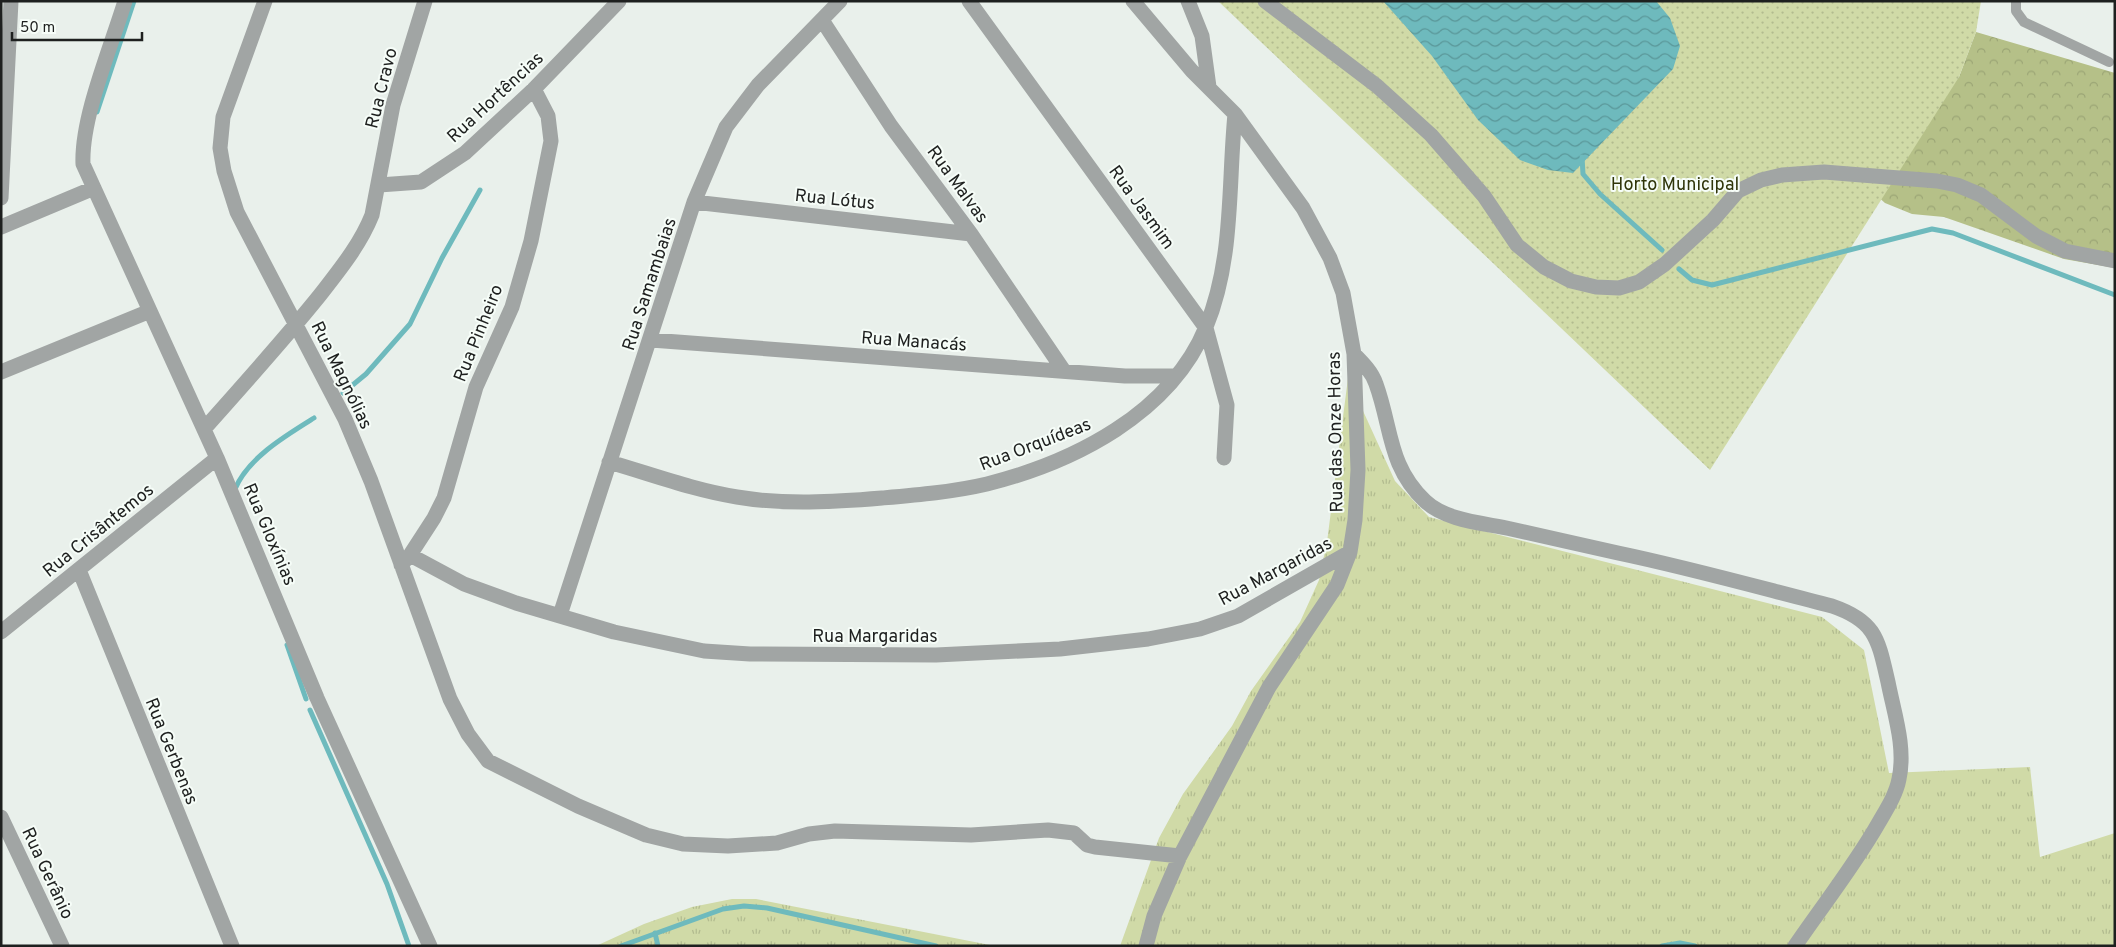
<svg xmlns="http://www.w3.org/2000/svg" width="2116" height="947" font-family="Overpass,sans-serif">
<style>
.grass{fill:url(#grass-tufts)}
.forest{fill:url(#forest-crowns)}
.park{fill:url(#park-dots)}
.water{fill:url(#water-waves)}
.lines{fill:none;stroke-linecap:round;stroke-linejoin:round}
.stream{stroke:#6ebabd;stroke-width:5}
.lane{stroke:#a1a5a4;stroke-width:10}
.street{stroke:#a1a5a4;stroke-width:15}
.labels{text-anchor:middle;stroke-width:4;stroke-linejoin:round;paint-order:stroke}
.street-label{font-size:18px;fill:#1e201f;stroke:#f6fdf8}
.park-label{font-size:18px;fill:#2f3509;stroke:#f6fdf8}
</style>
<defs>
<pattern id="grass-tufts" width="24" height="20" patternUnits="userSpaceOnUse" patternTransform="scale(1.25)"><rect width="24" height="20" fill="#d0daa7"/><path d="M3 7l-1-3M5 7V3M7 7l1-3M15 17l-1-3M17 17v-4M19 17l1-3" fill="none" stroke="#b2bb8f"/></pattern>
<pattern id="forest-crowns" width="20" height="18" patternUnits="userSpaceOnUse" patternTransform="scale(1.25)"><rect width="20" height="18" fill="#b5c088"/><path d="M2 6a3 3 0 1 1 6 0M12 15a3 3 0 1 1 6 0" fill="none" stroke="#9ba575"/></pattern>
<pattern id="park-dots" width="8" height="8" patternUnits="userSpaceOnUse" patternTransform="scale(1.25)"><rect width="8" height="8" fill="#d0daa7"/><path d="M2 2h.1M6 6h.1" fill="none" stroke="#b2bb8f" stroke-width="1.8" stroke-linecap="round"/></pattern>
<pattern id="water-waves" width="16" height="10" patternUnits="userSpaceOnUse" patternTransform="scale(1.25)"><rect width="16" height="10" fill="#6ebabd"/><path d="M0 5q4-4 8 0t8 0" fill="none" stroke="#5a9799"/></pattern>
</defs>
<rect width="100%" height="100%" fill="#e9f0eb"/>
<path class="grass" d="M 1348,378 L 1395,481 L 1429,517 L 1822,617 L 1864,650 L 1889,773 L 2030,767 L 2040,857 L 2115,833 L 2115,946 L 1120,946 L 1159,838 L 1183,794 L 1232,726 L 1251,691 L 1300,622 L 1319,580 L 1327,542 Z
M 732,899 L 756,899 L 995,946 L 596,946 L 644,924 L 692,907 Z"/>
<path class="forest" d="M 1976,32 L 2115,73 L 2115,268 L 2064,259 L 1944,217 L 1912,214 L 1885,203 L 1865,185 L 1959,77 Z"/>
<path class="park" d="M 1218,1 L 1981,1 L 1976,32 L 1959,77 L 1710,470 Z"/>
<path class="water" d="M 1383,1 L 1656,1 L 1670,18 L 1680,46 L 1673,69 L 1573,173 L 1548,170 L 1520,160 L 1478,120 L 1432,56 Z"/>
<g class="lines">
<path class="stream" d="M 97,112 L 134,1
M 1582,157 L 1583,174 L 1600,194 L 1662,250
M 1679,269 L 1692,280 L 1712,285 L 1932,229 L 1953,233 L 2115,295
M 343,393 L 366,374 L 410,324 L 442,258 L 480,190
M 235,489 C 248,458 285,436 314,418
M 287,645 L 306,699
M 310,710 L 387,884 L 409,946
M 655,933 L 658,946
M 621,946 L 723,909 L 744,906 L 767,908 L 936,946
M 1662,946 L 1680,943 L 1695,946"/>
<path class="lane" d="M 2016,1 L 2016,11 L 2024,22 L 2109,62"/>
<path class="street" d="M 125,1 C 111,47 81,118 83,164 L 217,458 L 317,698 L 430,946
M 265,1 L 223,117 L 220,148 L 224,171 L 237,212 L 345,419 L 371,481 L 450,699 L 468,734 L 488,761 L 578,806 L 646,835 L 683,844 L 728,846 L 777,843 L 809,834 L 835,831 L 971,835 L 1048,830 L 1074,833 L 1087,845 L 1095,847 L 1180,856
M 969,1 L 1206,328 L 1227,405 L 1224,458
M 1133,1 L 1192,71 L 1235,114 L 1303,208 L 1330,258 L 1343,293 L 1354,354 L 1358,470 L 1355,520 L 1350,552 L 1337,585 L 1269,687 L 1180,856 L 1154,916 L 1146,946
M 1188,1 L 1202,36 L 1209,87
M 1265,1 L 1377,86 L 1431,135 L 1484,196 L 1517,245 L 1544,267 L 1571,281 L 1596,287 L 1619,288 L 1639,282 L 1665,264 L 1713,220 L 1738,191 L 1761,180 L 1782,175 L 1824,172 L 1937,181 L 1957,185 L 1981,195 L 2036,236 L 2065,251 L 2115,261
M 822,20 L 891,126 L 971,234 L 1064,371
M 379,185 L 421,182 L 465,153 L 534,89 L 619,1
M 1,198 L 11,1
M 694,202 L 971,234
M 1,227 L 94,188
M 651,340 L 1125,376 L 1175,376
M 1354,354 C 1363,363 1372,372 1376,384 C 1392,428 1388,466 1425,501 C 1446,521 1484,523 1511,529 C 1547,537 1582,545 1618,553 C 1690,568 1761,588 1832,606 C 1876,621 1878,639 1888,682 C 1894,713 1906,747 1899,779 C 1896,795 1886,810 1878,824 C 1854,866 1823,905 1795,946
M 1,372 L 150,311
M 204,429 C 243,385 283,341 320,295 C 340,269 360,245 372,215 L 393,105 L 425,1
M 609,462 C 651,474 693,490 737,497 C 784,505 834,502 882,498 C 917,495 953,492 987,484 C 1074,462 1170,414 1206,327 C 1234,259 1228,185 1235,114
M 410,555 L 434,518 L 444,498 L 476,387 L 512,307 L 531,241 L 551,141 L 548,116 L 534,89
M 401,565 L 410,555 L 464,584 L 516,603 L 614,632 L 704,651 L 750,654 L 936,655 L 1060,649 L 1148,639 L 1200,629 L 1238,616 L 1350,552
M 79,570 L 232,946
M 560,615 L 694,202 L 726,127 L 758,85 L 840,1
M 1,632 L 217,458
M 1,817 L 62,946"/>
</g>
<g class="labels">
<g class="street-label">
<text transform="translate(381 88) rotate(-76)" y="6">Rua Cravo</text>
<text transform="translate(495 97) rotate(-43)" y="6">Rua Hortências</text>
<text transform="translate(958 184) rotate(54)" y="6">Rua Malvas</text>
<text transform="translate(835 199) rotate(6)" y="6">Rua Lótus</text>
<text transform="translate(1142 207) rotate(54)" y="6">Rua Jasmim</text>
<text transform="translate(649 284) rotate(-72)" y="6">Rua Samambaias</text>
<text transform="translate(478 333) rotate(-68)" y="6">Rua Pinheiro</text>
<text transform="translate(914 341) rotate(4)" y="6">Rua Manacás</text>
<text transform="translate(342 375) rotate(64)" y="6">Rua Magnólias</text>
<text transform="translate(1335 432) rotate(-91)" y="6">Rua das Onze Horas</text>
<text transform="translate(1035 444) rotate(-21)" y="6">Rua Orquídeas</text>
<text transform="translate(98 530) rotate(-39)" y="6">Rua Crisântemos</text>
<text transform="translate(270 534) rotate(67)" y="6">Rua Gloxínias</text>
<text transform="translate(1275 571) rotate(-28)" y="6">Rua Margaridas</text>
<text x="875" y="642">Rua Margaridas</text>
<text transform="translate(172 751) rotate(68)" y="6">Rua Gerbenas</text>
<text transform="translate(48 873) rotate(65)" y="6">Rua Gerânio</text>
</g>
<g class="park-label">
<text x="1675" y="190">Horto Municipal</text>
</g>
</g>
<rect width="2116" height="947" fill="none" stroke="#1e201f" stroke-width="5"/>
<path d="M12 32v8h130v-8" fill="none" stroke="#1e201f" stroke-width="2.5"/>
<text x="20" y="32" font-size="15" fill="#1e201f" stroke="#f6fdf8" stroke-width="4" paint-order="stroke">50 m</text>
</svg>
